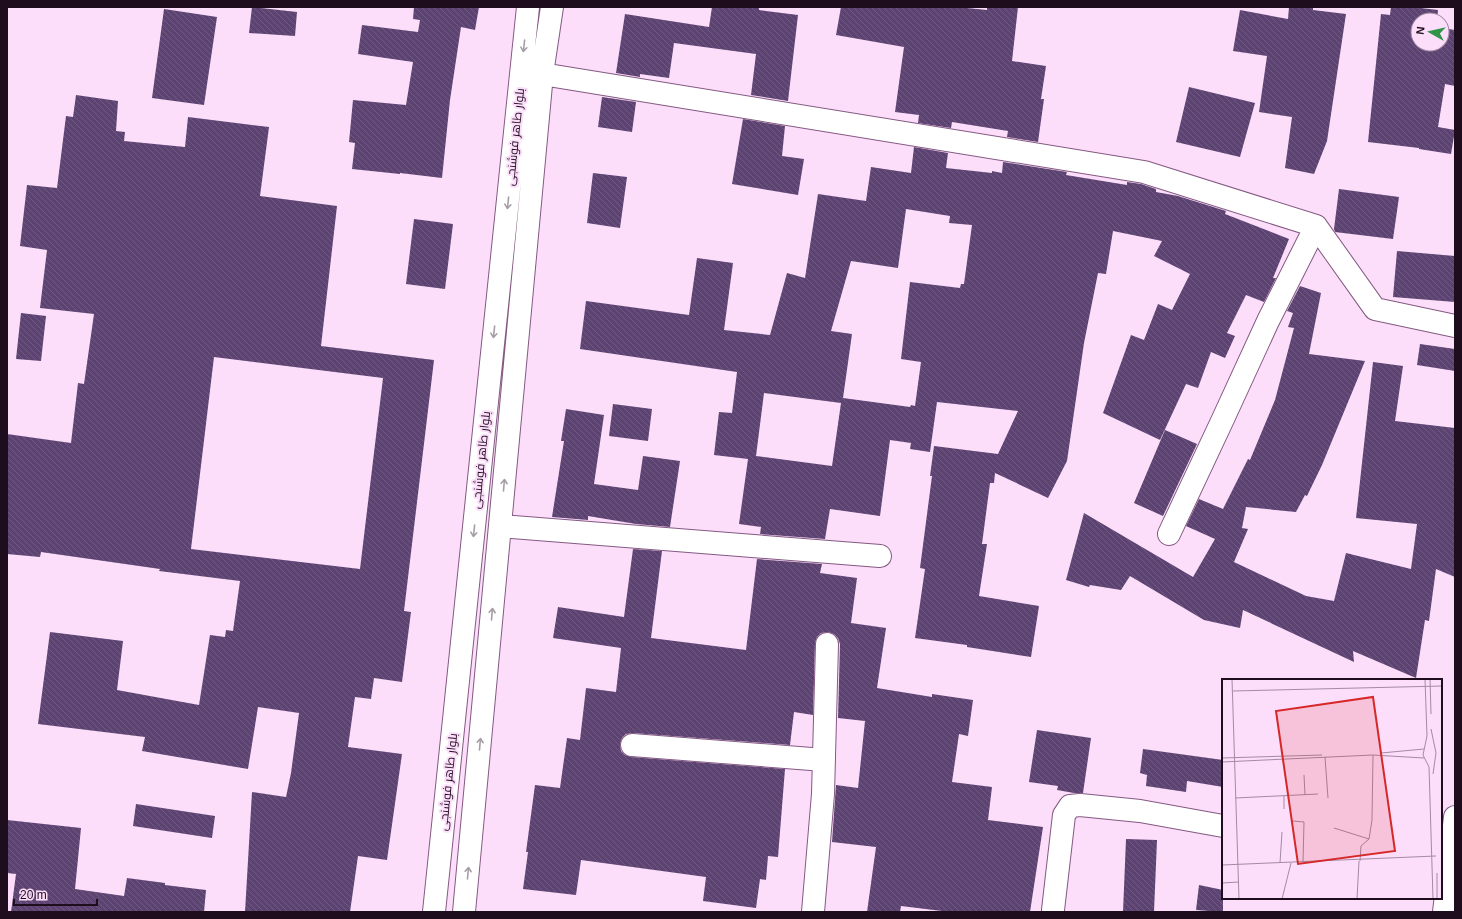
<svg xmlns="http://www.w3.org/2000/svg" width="1462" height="919" font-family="Arial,Cairo,sans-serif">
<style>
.building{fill:url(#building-back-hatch);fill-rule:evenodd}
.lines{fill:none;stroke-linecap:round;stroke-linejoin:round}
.minor-casing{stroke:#845982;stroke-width:24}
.minor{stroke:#fff;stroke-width:22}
.oneway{stroke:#a59ea5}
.labels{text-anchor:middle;stroke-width:4;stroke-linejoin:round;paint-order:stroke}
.street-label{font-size:12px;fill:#1e0d1d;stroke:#fcdefa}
.inset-road{fill:none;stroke:#a38aa2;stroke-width:1}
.view{fill:#d62828;fill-opacity:0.15;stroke:#d62828;stroke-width:2}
.inset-edge{fill:none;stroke:#1e0d1d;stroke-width:2}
</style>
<defs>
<pattern id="building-back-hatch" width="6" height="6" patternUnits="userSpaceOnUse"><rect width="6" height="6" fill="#5c4372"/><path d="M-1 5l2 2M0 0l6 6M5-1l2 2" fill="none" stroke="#6f5a81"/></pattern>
</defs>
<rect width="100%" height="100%" fill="#fcdefa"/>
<path class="building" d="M 252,7 L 297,12 L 295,36 L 249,33 Z
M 414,7 L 479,7 L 475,30 L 461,27 L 450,100 L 442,178 L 400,173 L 400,174 L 352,169 L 355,143 L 349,142 L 353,100 L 406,105 L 413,62 L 358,54 L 362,25 L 418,32 L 420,20 L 413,19 Z
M 712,7 L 759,7 L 759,10 L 798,15 L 788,101 L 751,95 L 756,54 L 674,43 L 669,78 L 640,74 L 640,77 L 616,73 L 625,14 L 709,27 Z
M 841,7 L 957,7 L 987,10 L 987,7 L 1018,7 L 1012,61 L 1046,66 L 1041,99 L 1044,99 L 1038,142 L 1007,137 L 1008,131 L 952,122 L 951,128 L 918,123 L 919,115 L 895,112 L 904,47 L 836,35 Z
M 1289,7 L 1313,7 L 1313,10 L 1346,14 L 1327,141 L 1314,174 L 1285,168 L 1292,117 L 1259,112 L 1267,56 L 1233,51 L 1240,10 L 1288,19 Z
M 1391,7 L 1412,7 L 1438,10 L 1437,20 L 1418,20 L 1418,44 L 1442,44 L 1442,28 L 1455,30 L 1455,86 L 1445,84 L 1438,127 L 1455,130 L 1451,154 L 1419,149 L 1419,148 L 1368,142 L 1381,14 L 1390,15 Z
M 164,9 L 217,17 L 204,105 L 152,98 Z
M 1189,87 L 1255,103 L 1240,157 L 1176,142 Z
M 76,95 L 118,101 L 116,131 L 125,132 L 124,141 L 185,147 L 188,117 L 269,127 L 260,196 L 337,206 L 321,346 L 434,360 L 404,611 L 411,612 L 402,682 L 374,678 L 371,699 L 355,697 L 348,747 L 402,754 L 387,860 L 358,856 L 350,912 L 245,912 L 252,792 L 286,797 L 291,773 L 299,713 L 258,707 L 248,769 L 142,751 L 145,737 L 38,724 L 50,632 L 123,641 L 117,690 L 199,705 L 210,635 L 225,637 L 226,630 L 233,631 L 240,581 L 159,571 L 160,569 L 41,552 L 40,557 L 7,554 L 7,434 L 71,443 L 78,383 L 84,384 L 94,314 L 40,308 L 47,250 L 20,246 L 27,185 L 57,188 L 66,116 L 73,117 ZM 214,357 L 383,378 L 360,569 L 191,549 Z
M 602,97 L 636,102 L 632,132 L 598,127 Z
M 743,119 L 785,126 L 782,156 L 804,159 L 798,195 L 732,184 Z
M 914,147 L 948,153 L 946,168 L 992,173 L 992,171 L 1002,173 L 1003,162 L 1067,172 L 1066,175 L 1127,185 L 1127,182 L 1141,184 L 1156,189 L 1156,192 L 1178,196 L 1226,211 L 1225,214 L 1289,239 L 1273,278 L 1276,278 L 1264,302 L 1246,295 L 1227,333 L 1235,336 L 1225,358 L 1211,352 L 1198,388 L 1186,384 L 1160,440 L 1103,413 L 1131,335 L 1144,340 L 1158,304 L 1172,310 L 1190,274 L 1154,256 L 1162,241 L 1113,231 L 1106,274 L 1098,273 L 1084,343 L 1067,461 L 1048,498 L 995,473 L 994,483 L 990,483 L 982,544 L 987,544 L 979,596 L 1039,606 L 1031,657 L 967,647 L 967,645 L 915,638 L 925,569 L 920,568 L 932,476 L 930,476 L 934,446 L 998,454 L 1018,411 L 937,402 L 930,452 L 910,449 L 911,443 L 890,440 L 880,516 L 830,509 L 825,539 L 760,534 L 761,527 L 739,524 L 748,459 L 714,455 L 719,412 L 732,413 L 737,372 L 580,349 L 586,301 L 689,315 L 697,258 L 733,263 L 724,330 L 770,335 L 787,273 L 805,278 L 818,194 L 866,201 L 871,167 L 911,173 ZM 906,209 L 950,216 L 949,223 L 972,225 L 964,284 L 961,284 L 960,288 L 910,282 L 901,359 L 921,362 L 915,406 L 911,405 L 910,407 L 843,398 L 852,334 L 831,331 L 851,261 L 898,268 ZM 764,393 L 841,403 L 832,466 L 756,456 Z
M 593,173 L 627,177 L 620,228 L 587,223 Z
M 1339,189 L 1399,197 L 1393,239 L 1335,232 L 1334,229 Z
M 414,219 L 453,224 L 445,289 L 406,284 Z
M 1397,251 L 1455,256 L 1455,302 L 1393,297 Z
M 1300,286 L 1321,293 L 1309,354 L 1365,361 L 1322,465 L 1307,496 L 1305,495 L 1296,512 L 1246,507 L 1242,528 L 1248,529 L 1234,562 L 1306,596 L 1334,601 L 1346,553 L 1411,569 L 1417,524 L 1356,518 L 1373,362 L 1403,366 L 1395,421 L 1455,428 L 1455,577 L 1436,569 L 1429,621 L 1425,620 L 1416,678 L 1353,651 L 1354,662 L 1243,610 L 1240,628 L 1204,620 L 1130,576 L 1121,590 L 1090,585 L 1089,587 L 1066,580 L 1084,513 L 1193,577 L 1215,539 L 1186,526 L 1199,499 L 1223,509 L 1248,459 L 1250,460 L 1275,400 L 1294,328 L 1288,327 L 1293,313 L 1287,311 Z
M 21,313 L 46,316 L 41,361 L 16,359 Z
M 1420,344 L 1455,349 L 1455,371 L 1417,365 Z
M 613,404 L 652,409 L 648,441 L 609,436 Z
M 566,409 L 604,415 L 594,484 L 638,490 L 643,456 L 680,461 L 670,527 L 636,524 L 588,516 L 588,520 L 552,517 L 564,441 L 561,441 Z
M 1165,430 L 1197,444 L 1163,516 L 1134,503 Z
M 633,549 L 662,551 L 651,638 L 746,650 L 757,559 L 822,564 L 820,573 L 857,578 L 851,623 L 886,628 L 877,688 L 932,697 L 932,694 L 973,700 L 968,736 L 959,734 L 952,782 L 992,787 L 988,820 L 1043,827 L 1030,912 L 950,912 L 901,906 L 900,912 L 867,912 L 876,847 L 832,842 L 836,785 L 858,788 L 865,721 L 838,718 L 840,644 L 838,638 L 834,634 L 828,632 L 821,633 L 817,637 L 815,643 L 813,715 L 794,712 L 790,745 L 633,733 L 626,734 L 622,738 L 620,744 L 621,751 L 625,755 L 631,757 L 785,769 L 778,857 L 768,856 L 766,880 L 760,879 L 756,908 L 703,901 L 706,877 L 581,860 L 576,895 L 523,889 L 528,852 L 526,852 L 535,785 L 560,788 L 567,738 L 580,740 L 586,688 L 616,692 L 621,648 L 553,638 L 558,607 L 624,617 Z
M 1037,730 L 1091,738 L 1083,793 L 1074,793 L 1057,790 L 1058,786 L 1029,782 Z
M 1143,749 L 1223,760 L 1223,787 L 1187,781 L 1186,792 L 1146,786 L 1147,775 L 1140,773 Z
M 136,804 L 215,816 L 212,838 L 133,826 Z
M 7,820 L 81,828 L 75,889 L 124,896 L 127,878 L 165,883 L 165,885 L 206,890 L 204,912 L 11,912 L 16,874 L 7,873 Z
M 1126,839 L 1157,840 L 1154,912 L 1123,912 Z
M 1199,885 L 1223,890 L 1223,912 L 1196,910 Z"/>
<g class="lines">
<defs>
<path id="minor" d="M 542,74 L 1144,172 L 1316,226 L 1375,309 L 1455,326
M 500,526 L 880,556
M 1169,534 L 1223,419 L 1268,321 L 1316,226
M 632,745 L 824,760
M 1053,910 L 1064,815 L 1070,806 L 1080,805 L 1140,811 L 1223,826
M 434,912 L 528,7
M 464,912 L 542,74 L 552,7
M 813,912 L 823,794 L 827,644
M 1444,912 L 1455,817"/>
</defs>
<use href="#minor" class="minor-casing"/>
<use href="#minor" class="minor"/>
</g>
<defs><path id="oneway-shaft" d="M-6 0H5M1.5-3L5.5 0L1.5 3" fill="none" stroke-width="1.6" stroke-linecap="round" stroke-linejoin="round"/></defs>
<g class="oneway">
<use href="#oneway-shaft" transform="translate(524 46) rotate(96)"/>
<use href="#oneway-shaft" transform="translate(508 203) rotate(96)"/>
<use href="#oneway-shaft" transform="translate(494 332) rotate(96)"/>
<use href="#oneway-shaft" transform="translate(504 485) rotate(-85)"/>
<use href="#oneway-shaft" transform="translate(474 531) rotate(96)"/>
<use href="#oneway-shaft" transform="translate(492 614) rotate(-85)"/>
<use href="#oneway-shaft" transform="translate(480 744) rotate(-85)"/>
<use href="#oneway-shaft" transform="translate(468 873) rotate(-85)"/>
</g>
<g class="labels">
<g class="street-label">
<text transform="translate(515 137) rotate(-84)" y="4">بلوار طاهر فوشنجی</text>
<text transform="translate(481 460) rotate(-84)" y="4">بلوار طاهر فوشنجی</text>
<text transform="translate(448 782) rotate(-84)" y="4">بلوار طاهر فوشنجی</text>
</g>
</g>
<g transform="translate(1222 679)">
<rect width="220" height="220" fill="#fcdefa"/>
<path class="inset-road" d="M 10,0 L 17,220M 203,0 L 205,57 L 201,76 L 207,88 L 211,220M 208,0 L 209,35M 11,12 L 220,7M 209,50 L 214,74 L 211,95M 159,74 L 202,70M 103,78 L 106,119M 0,79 L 100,76M 0,83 L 151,76 L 202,79M 82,96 L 83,116M 62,117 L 62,130M 13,119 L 96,115M 71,142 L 82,143 L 81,183M 112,149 L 147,160M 138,182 L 139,167 L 147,160 L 150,141 L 151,76M 58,184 L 60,153M 0,186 L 214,177M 215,194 L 215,220M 0,204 L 17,203M 60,220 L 69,184M 135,220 L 137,182"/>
<path class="view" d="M 151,18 L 173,172 L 76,185 L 54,32 Z"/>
<rect width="220" height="220" class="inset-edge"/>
</g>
<rect width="1462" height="919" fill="none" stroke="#1e0d1d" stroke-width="16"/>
<g transform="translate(1430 32) rotate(278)"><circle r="19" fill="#fcdefa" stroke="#a38aa2"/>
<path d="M0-3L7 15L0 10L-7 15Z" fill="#2f9348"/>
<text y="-6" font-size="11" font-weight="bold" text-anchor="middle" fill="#1e0d1d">N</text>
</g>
<path d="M14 899v6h83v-6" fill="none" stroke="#1e0d1d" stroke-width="2"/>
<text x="20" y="899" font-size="12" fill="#1e0d1d" stroke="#fcdefa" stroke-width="3" paint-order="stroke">20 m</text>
</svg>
